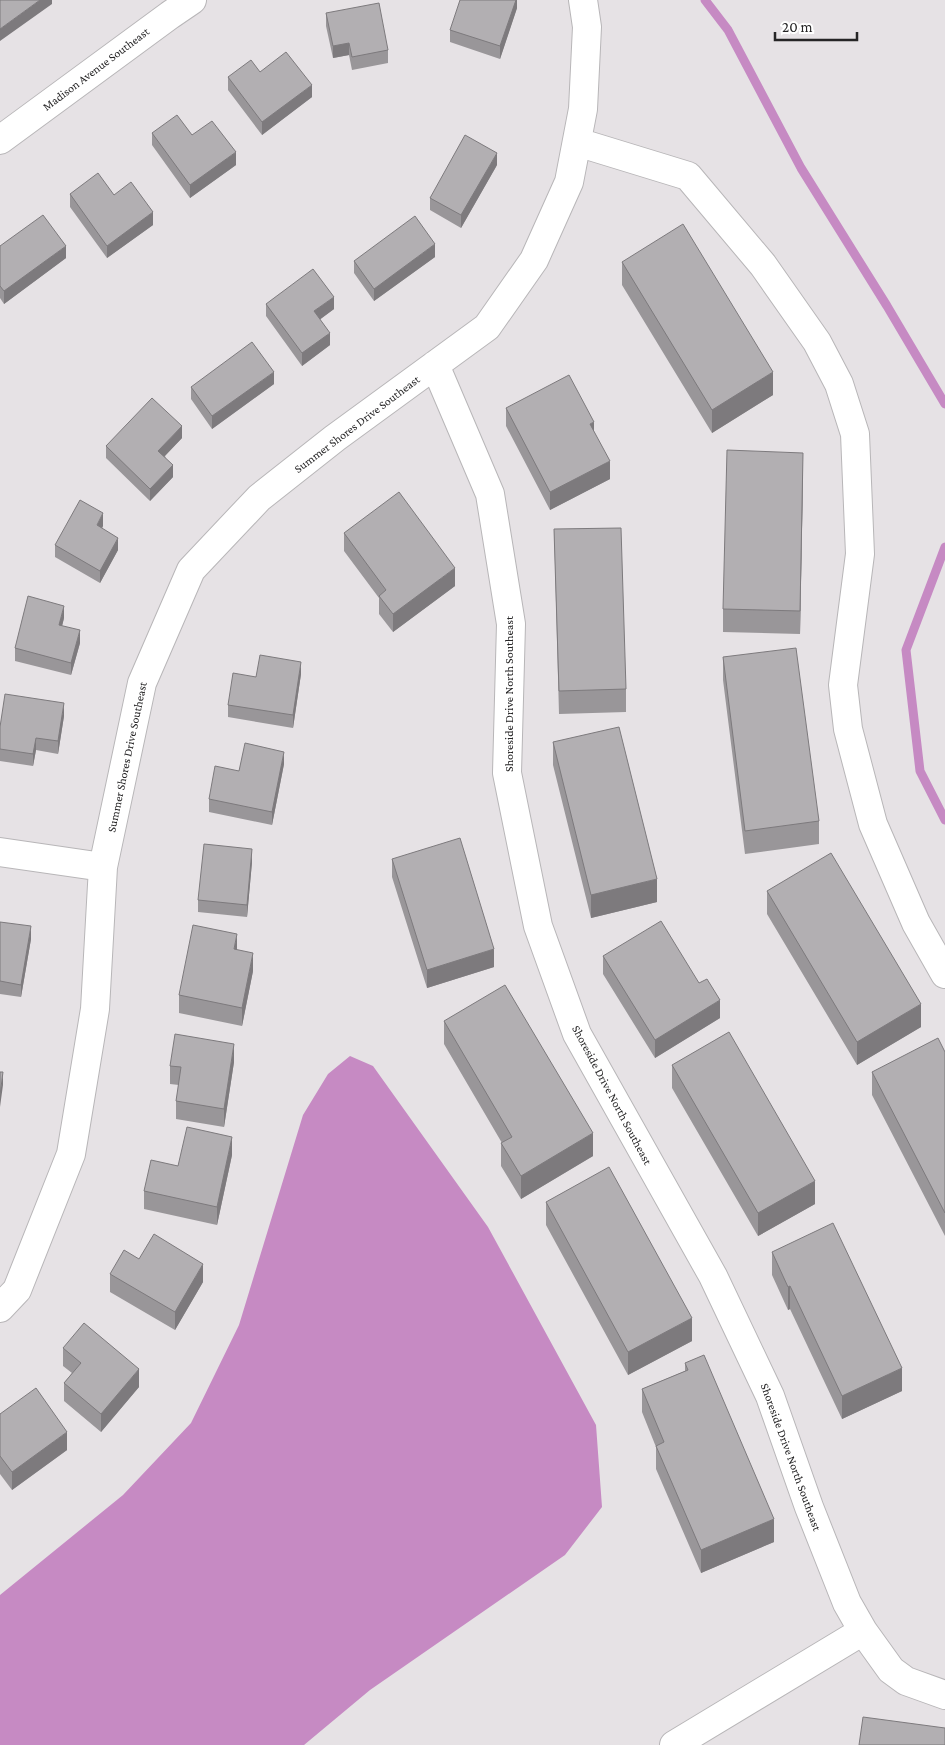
<svg xmlns="http://www.w3.org/2000/svg" width="945" height="1745" font-family="'Crimson Pro',serif">
<style>
.water{fill:#c68ac3}
.lines{fill:none;stroke-linecap:round;stroke-linejoin:round}
.stream{stroke:#c68ac3;stroke-width:9}
.minor-casing{stroke:#b8b6b8;stroke-width:30}
.minor{stroke:#fff;stroke-width:28}
.wall{fill:#999699}
.shaded-wall{fill:#7d7a7d}
.building{fill:#b2afb2;stroke:#7d7a7d}
.labels{text-anchor:middle;stroke-width:4;stroke-linejoin:round;paint-order:stroke}
.street-label{font-size:12px;fill:#262526;stroke:#fff}
</style>
<rect width="100%" height="100%" fill="#e6e2e5"/>
<path class="water" d="M 350,1056 L 373,1066 L 488,1227 L 596,1425 L 602,1507 L 565,1555 L 370,1690 L 304,1745 L 0,1745 L 0,1595 L 123,1495 L 191,1423 L 239,1325 L 303,1115 L 328,1074 Z"/>
<g class="lines">
<path class="stream" d="M 705,0 L 728,30 L 801,168 L 887,306 L 945,404
M 945,547 L 906,650 L 920,771 L 945,820"/>
<defs>
<path id="minor" d="M 0,140 L 170,15 L 192,0
M 577,142 L 688,176 L 763,265 L 817,342 L 839,384 L 855,434 L 860,554 L 843,685 L 848,729 L 873,824 L 916,923 L 945,974
M 435,365 L 490,494 L 511,624 L 507,773 L 538,926 L 577,1034 L 713,1276 L 770,1396 L 809,1507 L 847,1603 L 863,1631 L 891,1670 L 906,1681 L 945,1695
M 0,852 L 103,867
M 0,1308 L 17,1290 L 71,1154 L 95,1009 L 103,867 L 142,683 L 191,570 L 259,498 L 335,438 L 487,327 L 534,260 L 569,182 L 583,109 L 587,27 L 583,0
M 674,1745 L 863,1631"/>
</defs>
<use href="#minor" class="minor-casing"/>
<use href="#minor" class="minor"/>
</g>
<path class="wall" d="M 517,0 L 517,8 L 500,59 L 450,42 L 450,30 Z
M 326,13 L 388,50 L 388,63 L 352,70 L 349,55 L 333,58 L 326,26 Z
M 260,72 L 312,97 L 262,135 L 228,90 L 228,77 Z
M 152,133 L 192,135 L 236,165 L 190,198 L 152,145 Z
M 497,165 L 461,228 L 430,210 L 430,198 Z
M 70,194 L 114,195 L 153,225 L 107,258 L 70,207 Z
M 0,246 L 66,258 L 4,304 L 0,298 Z
M 435,257 L 374,301 L 354,273 L 354,261 Z
M 622,262 L 773,395 L 712,433 L 622,285 Z
M 266,304 L 334,309 L 320,319 L 330,345 L 302,366 L 266,316 Z
M 274,384 L 212,429 L 191,399 L 191,387 Z
M 506,408 L 594,432 L 610,479 L 550,510 L 506,426 Z
M 182,438 L 165,456 L 173,477 L 150,501 L 106,458 L 106,446 Z
M 803,476 L 800,634 L 723,632 L 723,609 Z
M 103,526 L 102,528 L 118,550 L 100,583 L 55,557 L 55,545 Z
M 554,529 L 626,689 L 626,712 L 559,714 Z
M 344,533 L 455,586 L 393,632 L 379,614 L 379,598 L 344,551 Z
M 64,618 L 62,626 L 80,643 L 71,675 L 15,661 L 15,648 Z
M 723,657 L 819,821 L 819,844 L 745,854 L 723,680 Z
M 301,674 L 293,728 L 228,717 L 228,705 L 256,677 Z
M 64,716 L 58,754 L 36,750 L 33,766 L 0,761 L 0,727 Z
M 553,742 L 657,902 L 591,918 L 553,765 Z
M 284,764 L 272,825 L 209,812 L 209,799 L 239,771 Z
M 392,859 L 494,967 L 427,988 L 392,877 Z
M 252,862 L 247,917 L 198,912 L 198,900 Z
M 767,891 L 921,1027 L 857,1065 L 767,914 Z
M 0,922 L 31,939 L 21,997 L 0,994 Z
M 603,956 L 699,983 L 720,1018 L 655,1058 L 603,974 Z
M 253,971 L 242,1026 L 179,1013 L 179,995 Z
M 444,1021 L 593,1156 L 521,1199 L 501,1166 L 501,1143 L 502,1143 L 444,1044 Z
M 945,1052 L 945,1236 L 872,1095 L 872,1072 Z
M 234,1062 L 224,1127 L 176,1119 L 176,1101 L 179,1085 L 170,1084 L 170,1066 Z
M 672,1065 L 815,1204 L 758,1236 L 672,1088 Z
M 232,1155 L 217,1225 L 144,1209 L 144,1191 L 178,1166 Z
M 546,1202 L 692,1341 L 628,1375 L 546,1225 Z
M 772,1252 L 902,1391 L 842,1419 L 790,1309 L 788,1310 L 772,1275 Z
M 139,1259 L 203,1282 L 175,1330 L 110,1292 L 110,1274 Z
M 63,1348 L 139,1387 L 101,1432 L 64,1401 L 64,1383 L 72,1373 L 63,1366 Z
M 685,1363 L 774,1542 L 701,1573 L 656,1469 L 656,1447 L 642,1412 L 642,1389 L 685,1371 Z
M 0,1414 L 67,1450 L 12,1490 L 0,1474 Z"/>
<path class="shaded-wall" d="M 40,0 L 52,0 L 52,4 L 0,41 L 0,29 Z
M 516,0 L 517,0 L 517,8 L 500,59 L 500,46 Z
M 349,43 L 349,55 L 333,58 L 333,46 Z
M 312,85 L 312,97 L 262,135 L 262,122 Z
M 236,152 L 236,165 L 190,198 L 190,185 Z
M 497,153 L 497,165 L 461,228 L 461,215 Z
M 153,212 L 153,225 L 107,258 L 107,246 Z
M 435,244 L 435,257 L 374,301 L 374,289 Z
M 66,246 L 66,258 L 4,304 L 4,291 Z
M 334,297 L 334,309 L 314,324 L 314,311 Z
M 330,333 L 330,345 L 302,366 L 302,353 Z
M 274,372 L 274,384 L 212,429 L 212,416 Z
M 773,372 L 773,395 L 712,433 L 712,410 Z
M 594,422 L 594,440 L 590,424 Z
M 182,426 L 182,438 L 158,463 L 158,451 Z
M 803,453 L 803,476 L 800,634 L 800,611 Z
M 610,461 L 610,479 L 550,510 L 550,492 Z
M 173,465 L 173,477 L 150,501 L 150,489 Z
M 103,513 L 103,526 L 97,538 L 97,525 Z
M 118,538 L 118,550 L 100,583 L 100,571 Z
M 455,568 L 455,586 L 393,632 L 393,614 Z
M 64,606 L 64,618 L 59,638 L 59,625 Z
M 80,630 L 80,643 L 71,675 L 71,663 Z
M 301,662 L 301,674 L 293,728 L 293,715 Z
M 64,703 L 64,716 L 58,754 L 58,741 Z
M 36,738 L 36,750 L 33,766 L 33,754 Z
M 284,752 L 284,764 L 272,825 L 272,812 Z
M 252,849 L 252,862 L 247,917 L 247,905 Z
M 657,879 L 657,902 L 591,918 L 591,895 Z
M 31,926 L 31,939 L 21,997 L 21,985 Z
M 237,934 L 237,952 L 234,949 Z
M 494,949 L 494,967 L 427,988 L 427,970 Z
M 253,953 L 253,971 L 242,1026 L 242,1008 Z
M 720,1000 L 720,1018 L 655,1058 L 655,1040 Z
M 921,1004 L 921,1027 L 857,1065 L 857,1042 Z
M 234,1044 L 234,1062 L 224,1127 L 224,1109 Z
M 3,1072 L 3,1085 L 0,1107 L 0,1095 Z
M 593,1133 L 593,1156 L 521,1199 L 521,1176 Z
M 232,1137 L 232,1155 L 217,1225 L 217,1207 Z
M 815,1181 L 815,1204 L 758,1236 L 758,1213 Z
M 203,1264 L 203,1282 L 175,1330 L 175,1312 Z
M 790,1286 L 790,1309 L 788,1310 L 788,1287 Z
M 692,1318 L 692,1341 L 628,1375 L 628,1352 Z
M 902,1368 L 902,1391 L 842,1419 L 842,1396 Z
M 139,1369 L 139,1387 L 101,1432 L 101,1414 Z
M 67,1432 L 67,1450 L 12,1490 L 12,1472 Z
M 774,1519 L 774,1542 L 701,1573 L 701,1550 Z"/>
<path class="building" d="M 0,0 L 40,0 L 0,29 Z
M 460,0 L 516,0 L 500,46 L 450,30 Z
M 379,3 L 388,50 L 352,57 L 349,43 L 333,46 L 326,13 Z
M 286,52 L 312,85 L 262,122 L 228,77 L 251,60 L 260,72 Z
M 177,115 L 192,135 L 212,121 L 236,152 L 190,185 L 152,133 Z
M 465,135 L 497,153 L 461,215 L 430,198 Z
M 98,173 L 114,195 L 131,182 L 153,212 L 107,246 L 70,194 Z
M 43,215 L 66,246 L 4,291 L 0,286 L 0,246 Z
M 415,216 L 435,244 L 374,289 L 354,261 Z
M 683,224 L 773,372 L 712,410 L 622,262 Z
M 313,269 L 334,297 L 314,311 L 330,333 L 302,353 L 266,304 Z
M 252,342 L 274,372 L 212,416 L 191,387 Z
M 569,375 L 594,422 L 590,424 L 610,461 L 550,492 L 506,408 Z
M 152,398 L 182,426 L 158,451 L 173,465 L 150,489 L 106,446 Z
M 727,450 L 803,453 L 800,611 L 723,609 Z
M 399,492 L 455,568 L 393,614 L 379,596 L 386,590 L 344,533 Z
M 80,500 L 103,513 L 97,525 L 118,538 L 100,571 L 55,545 Z
M 621,528 L 626,689 L 559,691 L 554,529 Z
M 28,596 L 64,606 L 59,625 L 80,630 L 71,663 L 15,648 Z
M 796,648 L 819,821 L 745,831 L 723,657 Z
M 260,655 L 301,662 L 293,715 L 228,705 L 233,673 L 256,677 Z
M 5,694 L 64,703 L 58,741 L 36,738 L 33,754 L 0,749 L 0,727 Z
M 619,727 L 657,879 L 591,895 L 553,742 Z
M 245,743 L 284,752 L 272,812 L 209,799 L 215,766 L 239,771 Z
M 460,838 L 494,949 L 427,970 L 392,859 Z
M 204,844 L 252,849 L 247,905 L 198,900 Z
M 831,853 L 921,1004 L 857,1042 L 767,891 Z
M 661,921 L 699,983 L 707,979 L 720,1000 L 655,1040 L 603,956 Z
M 0,922 L 31,926 L 21,985 L 0,981 Z
M 193,925 L 237,934 L 234,949 L 253,953 L 242,1008 L 179,995 Z
M 505,985 L 593,1133 L 521,1176 L 501,1143 L 512,1137 L 444,1021 Z
M 729,1032 L 815,1181 L 758,1213 L 672,1065 Z
M 175,1034 L 234,1044 L 224,1109 L 176,1101 L 181,1067 L 170,1066 Z
M 938,1038 L 945,1052 L 945,1213 L 872,1072 Z
M 0,1072 L 3,1072 L 0,1095 Z
M 187,1127 L 232,1137 L 217,1207 L 144,1191 L 151,1160 L 178,1166 Z
M 609,1167 L 692,1318 L 628,1352 L 546,1202 Z
M 833,1223 L 902,1368 L 842,1396 L 790,1286 L 788,1287 L 772,1252 Z
M 154,1234 L 203,1264 L 175,1312 L 110,1274 L 124,1250 L 139,1259 Z
M 84,1323 L 139,1369 L 101,1414 L 64,1383 L 81,1363 L 63,1348 Z
M 704,1355 L 774,1519 L 701,1550 L 656,1446 L 664,1442 L 642,1389 L 688,1370 L 685,1363 Z
M 36,1388 L 67,1432 L 12,1472 L 0,1456 L 0,1414 Z
M 863,1717 L 945,1728 L 945,1745 L 859,1745 Z"/>
<g class="labels">
<g class="street-label">
<text transform="translate(96 69) rotate(-37)" y="4">Madison Avenue Southeast</text>
<text transform="translate(357 424) rotate(-37)" y="4">Summer Shores Drive Southeast</text>
<text transform="translate(509 694) rotate(-90)" y="4">Shoreside Drive North Southeast</text>
<text transform="translate(127 757) rotate(-78)" y="4">Summer Shores Drive Southeast</text>
<text transform="translate(612 1095) rotate(62)" y="4">Shoreside Drive North Southeast</text>
<text transform="translate(791 1457) rotate(70)" y="4">Shoreside Drive North Southeast</text>
</g>
</g>
<path d="M775 32v8h82v-8" fill="none" stroke="#262526" stroke-width="2.5"/>
<text x="782" y="32" font-size="15" fill="#262526" stroke="#ffffff" stroke-width="4" paint-order="stroke">20 m</text>
</svg>
